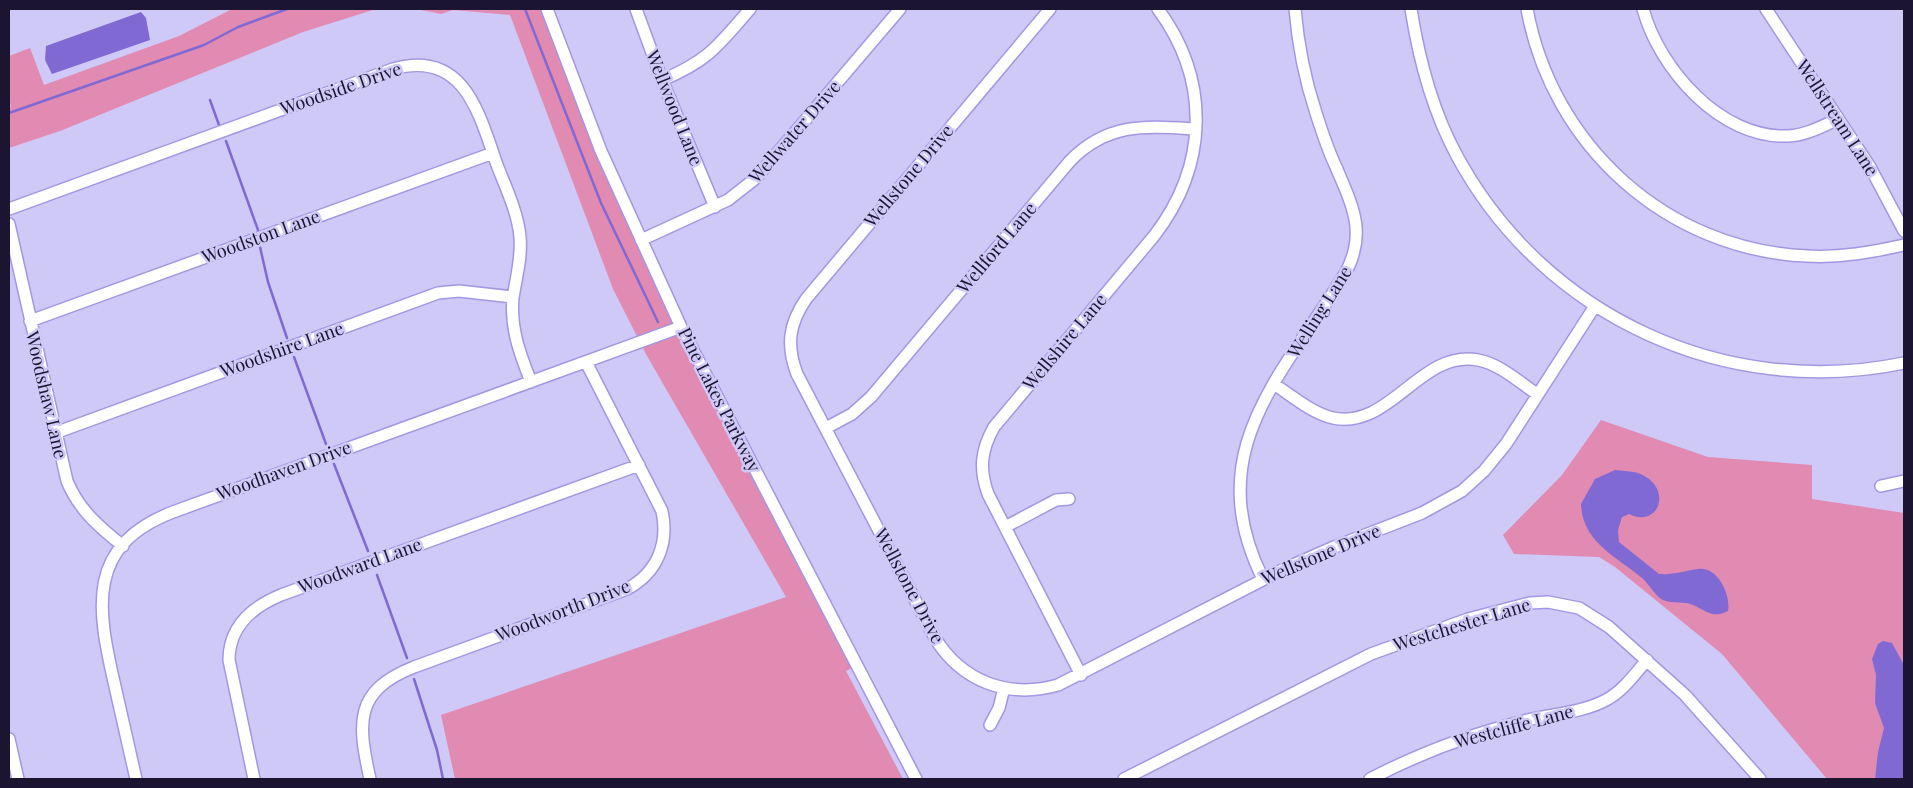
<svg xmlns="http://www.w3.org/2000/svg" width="1913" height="788" font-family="'Playfair Display',serif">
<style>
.green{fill:#e18ab2}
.water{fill:#8169d4}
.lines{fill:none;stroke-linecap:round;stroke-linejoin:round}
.stream{stroke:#8169d4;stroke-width:2.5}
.minor-casing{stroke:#a397e1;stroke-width:14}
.minor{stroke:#fff;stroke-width:11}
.labels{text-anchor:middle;stroke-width:5;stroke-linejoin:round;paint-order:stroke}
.street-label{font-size:18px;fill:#1b1531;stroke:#cfc9f8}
</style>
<rect width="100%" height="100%" fill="#cfc9f8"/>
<path class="green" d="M 232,9 L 376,9 L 303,32 L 60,131 L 9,148 L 9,108 L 11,107 L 9,98 L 9,56 L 30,48 L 44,85 L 179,36 Z
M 416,9 L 541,9 L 610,185 L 667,312 L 852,668 L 846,671 L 903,779 L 455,779 L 441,715 L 786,597 L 647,356 L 613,289 L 510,15 L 453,10 L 441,14 Z
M 1601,420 L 1708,457 L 1812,465 L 1812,499 L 1904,513 L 1904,779 L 1827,779 L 1722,654 L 1615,567 L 1599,557 L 1514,554 L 1503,535 L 1562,475 Z"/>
<path class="water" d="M 141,12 L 146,18 L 150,40 L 52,74 L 45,60 L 46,46 Z
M 1615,470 C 1622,471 1631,471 1638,473 C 1674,486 1660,529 1629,514 L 1622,517 L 1618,530 L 1619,542 L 1659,574 C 1675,575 1683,571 1698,569 C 1718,566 1731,595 1728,611 C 1713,619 1707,611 1693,605 C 1684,601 1673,604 1663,600 C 1655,596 1649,584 1642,578 C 1617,557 1582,542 1581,504 L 1595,479 Z
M 1883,641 L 1892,643 L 1904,665 L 1904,779 L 1875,779 L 1878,752 L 1884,728 L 1875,703 L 1876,675 L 1872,659 L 1878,644 Z"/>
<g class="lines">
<path class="stream" d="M 525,9 L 601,203 L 658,322
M 210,100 L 219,125
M 9,113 L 204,45 L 238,27 L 287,9
M 226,141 L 258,230
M 260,247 L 268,282 L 287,338
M 294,357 L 326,444
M 334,464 L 368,551
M 377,575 L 407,658
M 414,679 L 437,750 L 443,779"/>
<defs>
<path id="minor" d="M 547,9 L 601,151 L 681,327 L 916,779
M 636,9 L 662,80 L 715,207
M 1050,9 L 806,299 C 789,324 786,345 797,374 L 935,638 C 962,682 1009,699 1058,685 L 1284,569 L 1334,547 L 1422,513 L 1462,491 L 1484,471 L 1506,444 L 1595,306
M 1411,9 C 1419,60 1432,110 1457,156 C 1544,317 1726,400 1904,363
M 1527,9 C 1552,146 1667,250 1807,256 C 1840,258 1872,252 1904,245
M 1643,9 C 1659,68 1720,139 1788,136 C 1806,135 1821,127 1838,119
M 1766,9 L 1870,167 L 1904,231
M 662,80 C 708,61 718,46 750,9
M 9,209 L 393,69 C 464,49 479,113 497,165 C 506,188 518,213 520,237 C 522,257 516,278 513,298 C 510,328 520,354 531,382
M 9,224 L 67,481 C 79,510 99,527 123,546
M 641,240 L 728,200 L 756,178 L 900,9
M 30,321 L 493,153
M 1274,384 C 1292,396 1312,413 1333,418 C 1390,430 1421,349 1478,360 C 1500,364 1519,382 1537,394
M 826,428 L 852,414 L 871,397 L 1070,161 C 1108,122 1146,126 1196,129
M 55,433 L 438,293 L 459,291 L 513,297
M 1881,486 L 1904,481
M 1005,527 L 1056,500 L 1069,499
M 1263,579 C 1199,450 1283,376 1346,272 C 1367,232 1352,205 1336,167 C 1328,150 1322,132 1316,113 C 1305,80 1298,44 1295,9
M 1081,675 L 988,494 C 979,469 981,450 994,427 L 1154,236 C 1208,166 1211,81 1158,9
M 990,725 L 999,708 L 1004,688
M 9,739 L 18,779
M 136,779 C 129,747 121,714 114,682 C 97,608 86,545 173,512 L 681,327
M 254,779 L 229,660 C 229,626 252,607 281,595 L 639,465
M 370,779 C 358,724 353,691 414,667 L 627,589 C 657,573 669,544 662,511 L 586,362
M 1124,779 L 1371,654 L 1468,619 L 1530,603 L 1548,602 L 1579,608 L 1609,627 L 1685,695 L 1760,779
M 1370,779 C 1418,754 1471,734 1524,721 C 1550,714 1582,713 1606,700 C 1623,691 1635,674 1647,660"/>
</defs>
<use href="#minor" class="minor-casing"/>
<use href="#minor" class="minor"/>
</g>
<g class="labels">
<g class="street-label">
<text transform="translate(341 89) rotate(-19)" y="6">Woodside Drive</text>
<text transform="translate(674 108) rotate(68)" y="6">Wellwood Lane</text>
<text transform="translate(1837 118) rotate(57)" y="6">Wellstream Lane</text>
<text transform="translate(795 132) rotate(-49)" y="6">Wellwater Drive</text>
<text transform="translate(909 176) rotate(-50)" y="6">Wellstone Drive</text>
<text transform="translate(261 237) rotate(-20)" y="6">Woodston Lane</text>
<text transform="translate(997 248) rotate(-50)" y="6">Wellford Lane</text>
<text transform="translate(1320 312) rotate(-58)" y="6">Welling Lane</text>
<text transform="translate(1065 342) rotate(-50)" y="6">Wellshire Lane</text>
<text transform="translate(282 350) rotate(-20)" y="6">Woodshire Lane</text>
<text transform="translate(46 395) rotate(77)" y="6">Woodshaw Lane</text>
<text transform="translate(719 400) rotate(63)" y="6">Pine Lakes Parkway</text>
<text transform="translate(284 471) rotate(-20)" y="6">Woodhaven Drive</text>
<text transform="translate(1321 555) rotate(-23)" y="6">Wellstone Drive</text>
<text transform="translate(360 566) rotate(-20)" y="6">Woodward Lane</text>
<text transform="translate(909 586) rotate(62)" y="6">Wellstone Drive</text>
<text transform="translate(563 611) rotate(-21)" y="6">Woodworth Drive</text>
<text transform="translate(1462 625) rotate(-17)" y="6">Westchester Lane</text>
<text transform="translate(1514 727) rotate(-15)" y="6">Westcliffe Lane</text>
</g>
</g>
<rect width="1913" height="788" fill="none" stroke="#1b1531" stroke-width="20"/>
</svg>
